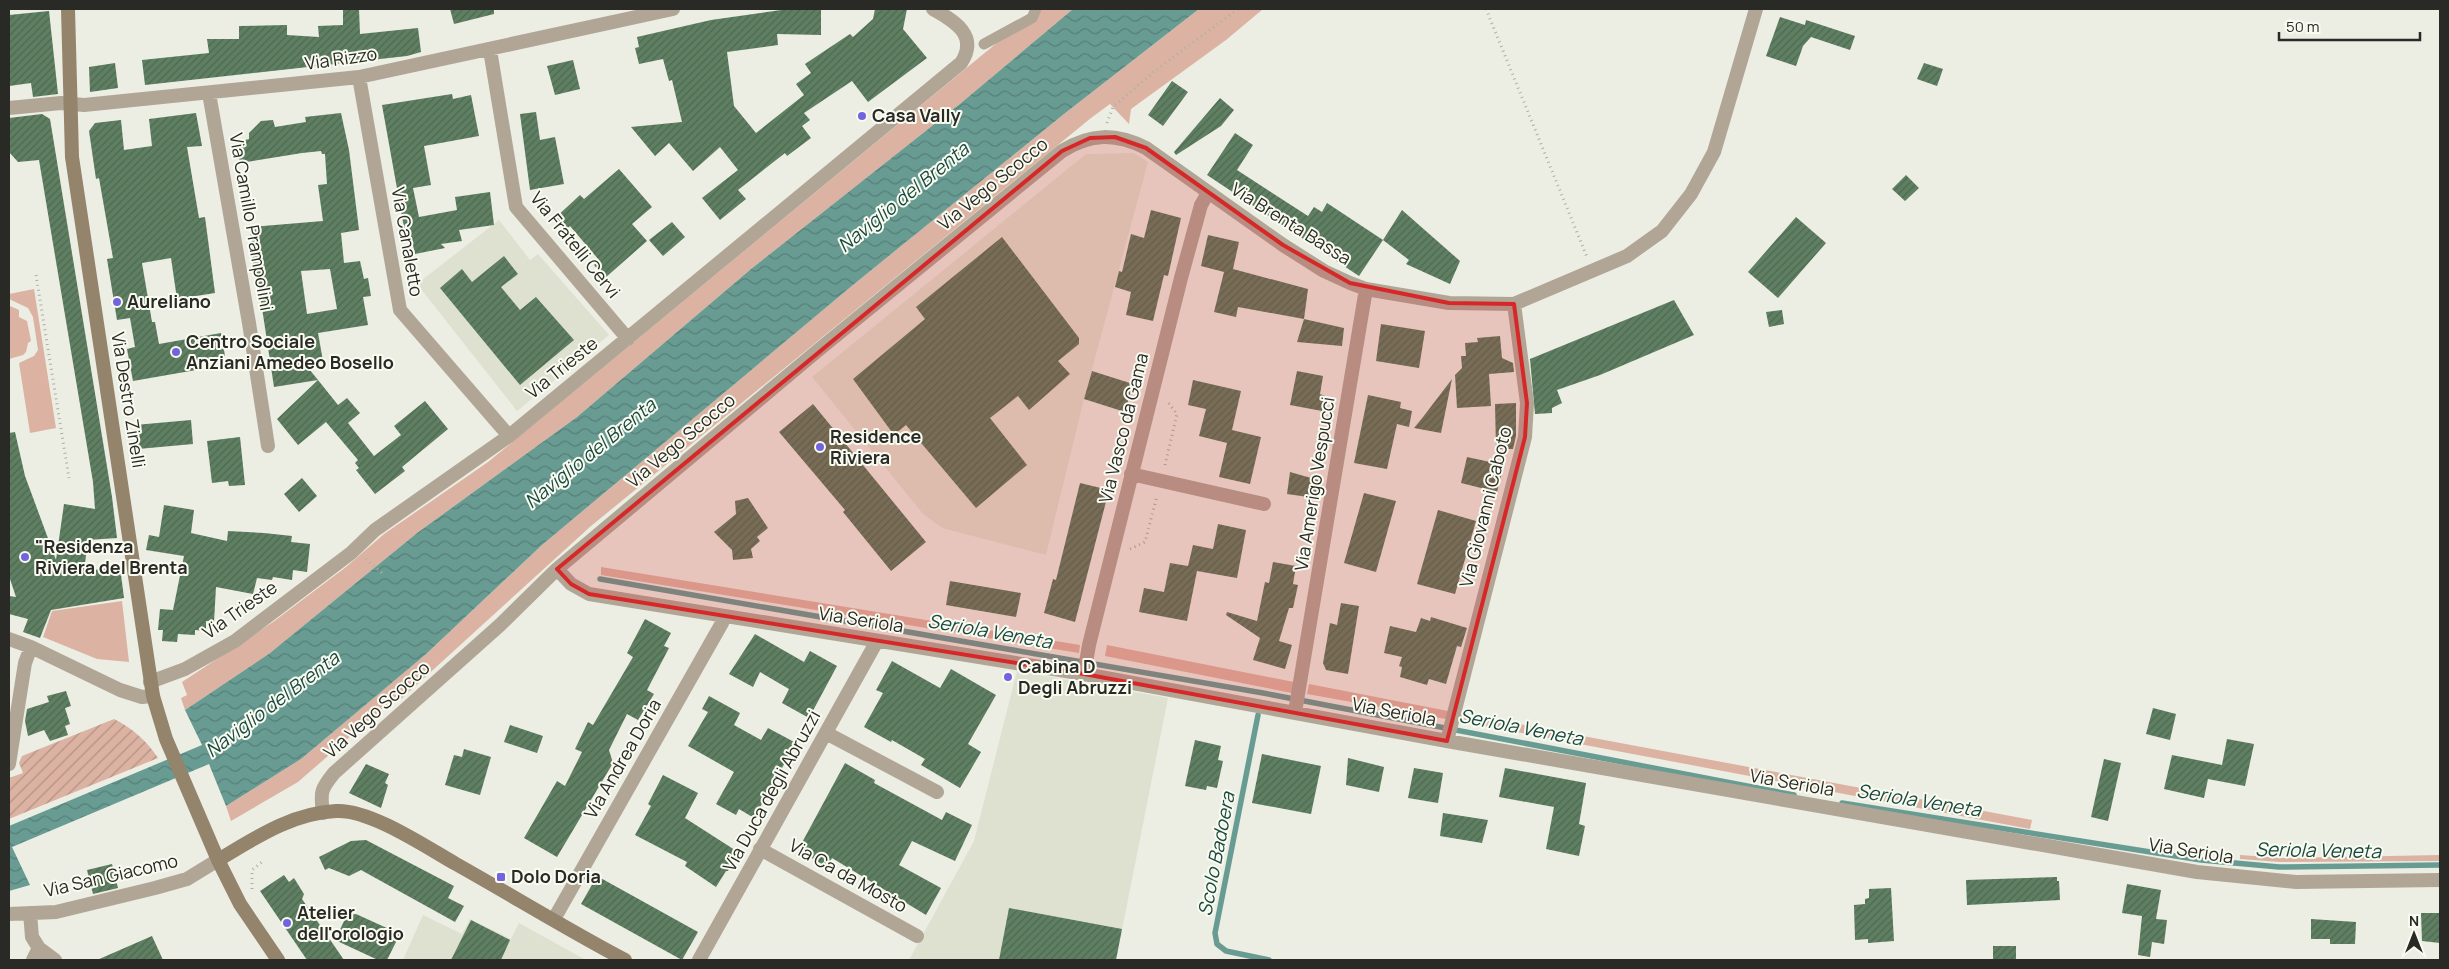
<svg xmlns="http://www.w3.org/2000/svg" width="2449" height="969" font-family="Manrope,sans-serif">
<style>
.built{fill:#dfe1d0}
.grass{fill:#dcb3a2}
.garden{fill:url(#garden-furrows)}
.water{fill:url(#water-waves)}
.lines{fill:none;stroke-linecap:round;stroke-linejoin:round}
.stream{stroke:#689c93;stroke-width:5.5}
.building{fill:url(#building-hatch);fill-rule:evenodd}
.path{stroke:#aeafa7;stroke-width:3;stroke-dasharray:1 4;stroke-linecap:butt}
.pedestrian{stroke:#b1a696;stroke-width:11}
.minor{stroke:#b1a696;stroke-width:14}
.secondary{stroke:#94846c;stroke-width:14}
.marked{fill:#d62828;fill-opacity:0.2;stroke:#d62828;stroke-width:4;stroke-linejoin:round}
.poi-dot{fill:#7264df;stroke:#f9fbf0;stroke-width:2}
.labels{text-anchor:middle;stroke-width:4;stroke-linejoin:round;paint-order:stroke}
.street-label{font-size:18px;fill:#292926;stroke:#f9fbf0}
.poi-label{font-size:18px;font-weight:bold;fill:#292926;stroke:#f9fbf0;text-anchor:start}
.water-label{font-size:19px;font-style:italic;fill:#1a4942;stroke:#f9fbf0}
</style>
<defs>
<pattern id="garden-furrows" width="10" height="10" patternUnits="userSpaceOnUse" patternTransform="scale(1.25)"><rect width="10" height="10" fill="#dcb3a2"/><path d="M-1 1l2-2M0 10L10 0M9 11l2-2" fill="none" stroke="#b29284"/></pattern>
<pattern id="water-waves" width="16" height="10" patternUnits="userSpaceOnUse" patternTransform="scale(1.25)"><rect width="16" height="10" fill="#689c93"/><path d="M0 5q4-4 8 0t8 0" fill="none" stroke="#567f78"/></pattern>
<pattern id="building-hatch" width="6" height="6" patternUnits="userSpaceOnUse" patternTransform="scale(1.25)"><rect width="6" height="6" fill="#5f7f62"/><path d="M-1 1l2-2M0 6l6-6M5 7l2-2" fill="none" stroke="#4e6851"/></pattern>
</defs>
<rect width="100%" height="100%" fill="#ecede3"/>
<path class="built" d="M 1134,153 L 1148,162 L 1084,399 L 1046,555 L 942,528 L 923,514 L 812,377 L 1086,154 Z
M 499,220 L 530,260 L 538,254 L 609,335 L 517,411 L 417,284 Z
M 1017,671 L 1168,698 L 1116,960 L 909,960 L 974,841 Z
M 423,915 L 462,934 L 470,919 L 511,939 L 519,923 L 586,960 L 403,960 Z"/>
<path class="grass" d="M 1042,9 L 1073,9 L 961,103 L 751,269 L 577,417 L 417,533 L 270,653 L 185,710 L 181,698 L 187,695 L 182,682 L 273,622 L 346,567 L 384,534 L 488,462 L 998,42 L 1035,20 Z
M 1199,9 L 1263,9 L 1226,40 L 1131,109 L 1129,124 L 1110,104 L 1091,118 L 591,526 L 401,699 L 398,695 L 298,782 L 231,821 L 226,806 L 301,759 L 425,655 L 542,545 L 853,285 L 1064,114 Z
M 34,289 L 56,428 L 30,433 L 19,363 L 34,356 L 38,350 L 33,317 L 28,308 L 9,299 L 9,294 Z
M 10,306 L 19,310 L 19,317 L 27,321 L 31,341 L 28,343 L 26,352 L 23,355 L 9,359 Z
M 601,567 L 1080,645 L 1079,653 L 601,575 Z
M 122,601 L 129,662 L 97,659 L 43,637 L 52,611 Z
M 1107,645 L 1294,682 L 1292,693 L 1105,656 Z
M 1309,684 L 1448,711 L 1446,719 L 1307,694 Z
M 1460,713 L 2032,820 L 2030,829 L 1458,721 Z
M 2240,855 L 2282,858 L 2440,855 L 2440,861 L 2280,862 L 2240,859 Z"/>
<path class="garden" d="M 114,719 C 132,728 147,741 158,758 L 9,819 L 9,778 L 23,773 L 19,763 L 22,756 Z"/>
<path class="water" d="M 1073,9 L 1199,9 L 1064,114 L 853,285 L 542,545 L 425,655 L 301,759 L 226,806 L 209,764 L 12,847 L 30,885 L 9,891 L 9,826 L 202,745 L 185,710 L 270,653 L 417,533 L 577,417 L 751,269 L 961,103 Z"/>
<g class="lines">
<path class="stream" d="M 600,579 L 1263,693 L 1794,795
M 1258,715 L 1215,933 L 1217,944 L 1226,951 L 1269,960
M 1842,803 L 2201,860 L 2279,867 L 2440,865"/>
</g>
<path class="building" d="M 343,9 L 359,9 L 360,34 L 418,28 L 421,52 L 407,56 L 145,85 L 142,60 L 209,53 L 207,39 L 239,39 L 239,26 L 287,25 L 287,35 L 319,37 L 318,26 L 343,25 Z
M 450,9 L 494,9 L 494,14 L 454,24 Z
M 788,9 L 821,9 L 821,35 L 777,34 L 778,45 L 727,52 L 734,106 L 756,133 L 804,95 L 796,84 L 811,73 L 805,64 L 850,34 L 853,37 L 873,19 L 875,9 L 907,9 L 903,29 L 927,58 L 868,102 L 852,81 L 804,113 L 810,120 L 802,126 L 811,138 L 787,156 L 785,153 L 738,190 L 746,199 L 720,220 L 702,198 L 738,170 L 720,147 L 693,171 L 669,143 L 655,156 L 631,127 L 682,122 L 672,80 L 669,81 L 663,59 L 639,64 L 635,48 L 639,47 L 637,37 L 711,20 Z
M 49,11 L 58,94 L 33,97 L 31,83 L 9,86 L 9,15 Z
M 1780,17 L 1805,25 L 1806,20 L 1855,36 L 1850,50 L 1811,37 L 1803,46 L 1796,66 L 1766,56 Z
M 573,60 L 580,89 L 555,95 L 547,66 Z
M 115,63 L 118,88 L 90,92 L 89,67 Z
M 1924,63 L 1943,69 L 1937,86 L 1917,79 Z
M 1172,81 L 1188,92 L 1163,126 L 1148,115 Z
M 452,94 L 453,99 L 471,95 L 479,136 L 424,146 L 431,185 L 413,188 L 419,217 L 457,210 L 455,197 L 490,192 L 494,225 L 459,230 L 462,241 L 441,244 L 445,248 L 415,254 L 410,232 L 405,233 L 382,105 Z
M 1220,98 L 1234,110 L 1221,126 L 1176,155 L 1174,152 Z
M 536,112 L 540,140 L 555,137 L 564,184 L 530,190 L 520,114 Z
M 196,113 L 202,146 L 187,147 L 199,218 L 205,217 L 215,293 L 177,299 L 171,258 L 142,263 L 152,322 L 155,322 L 159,344 L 221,333 L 225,356 L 195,361 L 196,370 L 133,381 L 127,349 L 135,347 L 130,318 L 117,320 L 107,259 L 113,258 L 99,178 L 96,179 L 89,131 L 95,123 L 121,120 L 124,150 L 152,146 L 149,119 Z
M 341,113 L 349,150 L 359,230 L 341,233 L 344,263 L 360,261 L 364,279 L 368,278 L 371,296 L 363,297 L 368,325 L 318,333 L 323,361 L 305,364 L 318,380 L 274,387 L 257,275 L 254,275 L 250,227 L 323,221 L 318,185 L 327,184 L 325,154 L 322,154 L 321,151 L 302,153 L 240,163 L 237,142 L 249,139 L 249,133 L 261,121 L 273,120 L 275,127 L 306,122 L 305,117 ZM 330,269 L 337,309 L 307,314 L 301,271 Z
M 42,114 L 50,119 L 112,497 L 117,538 L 88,540 L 84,571 L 120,567 L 124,598 L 51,610 L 40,638 L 23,632 L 28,619 L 9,614 L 9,596 L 16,597 L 9,576 L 9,433 L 15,432 L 25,476 L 56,560 L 64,504 L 95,509 L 93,482 L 39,160 L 18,162 L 9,152 L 9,118 Z
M 1235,133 L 1253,145 L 1237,170 L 1308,216 L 1314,207 L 1322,212 L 1327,203 L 1383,240 L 1359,276 L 1207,175 Z
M 619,169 L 652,207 L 632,224 L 647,241 L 605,278 L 594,265 L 599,260 L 570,226 L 564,231 L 554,219 L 580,195 L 584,199 Z
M 1906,175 L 1919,188 L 1905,201 L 1892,189 Z
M 1151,210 L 1181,218 L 1168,276 L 1164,275 L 1153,321 L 1126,315 L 1131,292 L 1115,287 L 1119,271 L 1122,272 L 1131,234 L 1144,238 Z
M 1402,210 L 1460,261 L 1450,284 L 1406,264 L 1409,260 L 1383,240 Z
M 1796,217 L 1826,243 L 1778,298 L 1748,272 Z
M 672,222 L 685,237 L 663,256 L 649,240 Z
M 1208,235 L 1239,242 L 1233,269 L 1308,289 L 1304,319 L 1238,307 L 1236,317 L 1214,312 L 1224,272 L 1201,266 Z
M 1002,237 L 1079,338 L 1079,344 L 1058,361 L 1070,374 L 1029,410 L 1018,396 L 990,418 L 1027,465 L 976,508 L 906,425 L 894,435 L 853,379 L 925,319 L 916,307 Z
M 504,256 L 518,274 L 501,287 L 520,310 L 536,297 L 574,340 L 520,385 L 440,288 L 462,269 L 472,282 Z
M 1674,300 L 1694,335 L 1600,375 L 1557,390 L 1562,403 L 1552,408 L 1552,413 L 1535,414 L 1530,359 Z
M 1782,310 L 1784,324 L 1769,327 L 1766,312 Z
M 1304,319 L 1344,328 L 1342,346 L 1297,342 Z
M 1381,324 L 1425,331 L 1419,368 L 1376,361 Z
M 1500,336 L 1502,358 L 1513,363 L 1514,372 L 1489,374 L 1491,406 L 1457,408 L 1455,375 L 1462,368 L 1461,356 L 1466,356 L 1465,343 L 1478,342 L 1477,338 Z
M 1092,371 L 1133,384 L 1125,412 L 1084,399 Z
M 1297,371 L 1323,376 L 1320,394 L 1325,396 L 1322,411 L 1290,405 Z
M 1452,379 L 1441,433 L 1414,428 L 1423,417 Z
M 318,380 L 338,405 L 347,398 L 360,413 L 348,423 L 374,456 L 401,435 L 394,426 L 425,401 L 448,429 L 402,467 L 405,471 L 375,494 L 356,470 L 359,468 L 355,463 L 358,460 L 326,422 L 298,445 L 277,419 Z
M 1193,380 L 1241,391 L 1232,430 L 1261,437 L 1250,484 L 1219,477 L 1227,443 L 1199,436 L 1206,409 L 1188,405 Z
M 1368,395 L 1401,402 L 1400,408 L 1412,411 L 1409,427 L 1397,424 L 1387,469 L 1354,463 Z
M 1516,403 L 1516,436 L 1513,449 L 1496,449 L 1495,404 Z
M 813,404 L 926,542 L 891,571 L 843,512 L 845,510 L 779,432 Z
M 191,420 L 193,444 L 138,449 L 135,425 Z
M 240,437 L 245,485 L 229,486 L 228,481 L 212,483 L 207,441 Z
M 1467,457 L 1504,465 L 1497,492 L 1461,483 Z
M 1290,472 L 1318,480 L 1315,498 L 1287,494 Z
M 302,478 L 317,496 L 299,512 L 284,494 Z
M 1080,483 L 1109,490 L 1075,622 L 1044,613 L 1053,579 L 1056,580 Z
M 1364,493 L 1396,501 L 1376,572 L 1344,563 Z
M 748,498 L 768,528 L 757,537 L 760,541 L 751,549 L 753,558 L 733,560 L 732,550 L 714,532 L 736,514 L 735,501 Z
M 164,505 L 194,510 L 191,533 L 227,541 L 228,531 L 264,533 L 292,536 L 291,542 L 310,544 L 307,572 L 293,570 L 292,580 L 273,577 L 272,580 L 257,578 L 253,594 L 216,587 L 214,622 L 206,621 L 206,631 L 195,630 L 195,635 L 178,634 L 177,642 L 162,641 L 163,630 L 158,630 L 160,609 L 173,610 L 184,556 L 146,550 L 149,535 L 159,537 Z
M 1438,510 L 1476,521 L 1455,594 L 1417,584 Z
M 1218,524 L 1246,530 L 1237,578 L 1197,571 L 1187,621 L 1139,612 L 1144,588 L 1164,592 L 1170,563 L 1188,566 L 1193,545 L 1213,549 Z
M 1273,562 L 1296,566 L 1293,584 L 1298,585 L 1293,608 L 1289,608 L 1279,641 L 1292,645 L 1285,669 L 1253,660 L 1260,638 L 1226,615 L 1227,612 L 1257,621 L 1265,582 L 1269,583 Z
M 950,581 L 1021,593 L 1016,617 L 946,605 Z
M 1341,603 L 1359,606 L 1348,674 L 1326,670 L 1323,663 L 1330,623 L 1337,625 Z
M 1431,617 L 1467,628 L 1461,647 L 1457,646 L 1446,684 L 1429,679 L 1427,685 L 1400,677 L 1402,667 L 1399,666 L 1402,657 L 1384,653 L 1390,626 L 1416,632 L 1421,618 L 1430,621 Z
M 645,619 L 671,633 L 664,646 L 669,648 L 647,690 L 654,694 L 638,720 L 627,714 L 609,750 L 613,763 L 557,857 L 524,838 L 557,781 L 565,786 L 582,752 L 575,749 L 588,722 L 593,725 L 633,657 L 627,653 Z
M 755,634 L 804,662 L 810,651 L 837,666 L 809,718 L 782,703 L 789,689 L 760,672 L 753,687 L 729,674 Z
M 892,661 L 940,688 L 951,669 L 996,695 L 968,744 L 981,752 L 960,788 L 921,765 L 925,759 L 892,740 L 891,742 L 864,727 L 883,693 L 876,690 Z
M 66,691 L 71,706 L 65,708 L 70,724 L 65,726 L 68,735 L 50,741 L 44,730 L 28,736 L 25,721 L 27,709 L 49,702 L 47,696 Z
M 709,696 L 740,713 L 734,725 L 761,740 L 768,728 L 796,743 L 754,818 L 739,809 L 736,815 L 716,804 L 734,772 L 688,746 L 708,712 L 702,709 Z
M 2153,708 L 2176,714 L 2170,740 L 2146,734 Z
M 510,725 L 543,736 L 537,753 L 504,742 Z
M 2227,739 L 2254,744 L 2245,786 L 2208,779 L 2204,798 L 2164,789 L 2172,755 L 2222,765 Z
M 1195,740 L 1221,746 L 1218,760 L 1223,761 L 1217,788 L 1207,786 L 1206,790 L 1185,786 Z
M 464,749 L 491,757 L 480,795 L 445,785 L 454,755 L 462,757 Z
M 1262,754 L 1321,766 L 1311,814 L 1252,803 Z
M 1348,758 L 1384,767 L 1379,792 L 1346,785 Z
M 2104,759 L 2121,763 L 2108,821 L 2091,817 Z
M 845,763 L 875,780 L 874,783 L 942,820 L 946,812 L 972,825 L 955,861 L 912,841 L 899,865 L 941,888 L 926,915 L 832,858 L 827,867 L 798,850 Z
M 366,764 L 389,774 L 385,783 L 388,785 L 381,808 L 349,793 Z
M 1414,768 L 1443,773 L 1438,803 L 1408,798 Z
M 1505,768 L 1586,783 L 1579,824 L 1585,826 L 1579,856 L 1546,849 L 1554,807 L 1499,797 Z
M 663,775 L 698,793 L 685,818 L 738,852 L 728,871 L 726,871 L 716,887 L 685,866 L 687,862 L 635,835 L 651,806 L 648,804 Z
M 1443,813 L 1488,820 L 1482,843 L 1440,836 Z
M 366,840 L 454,886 L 448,898 L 464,906 L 455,922 L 361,870 L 349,876 L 329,868 L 325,870 L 319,857 L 351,841 Z
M 112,864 L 118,888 L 93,894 L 87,870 Z
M 284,875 L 289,882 L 294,878 L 304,894 L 302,899 L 344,960 L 307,960 L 260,891 Z
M 597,876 L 698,932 L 682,960 L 581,904 Z
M 2057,877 L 2057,881 L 2059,881 L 2060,900 L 1967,905 L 1966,880 Z
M 2127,884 L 2161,890 L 2156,919 L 2167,920 L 2164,944 L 2152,942 L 2150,957 L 2138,955 L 2142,916 L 2122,913 Z
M 1891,888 L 1894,941 L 1868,943 L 1868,939 L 1855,940 L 1854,905 L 1865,904 L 1865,899 L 1869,898 L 1869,889 Z
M 1009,908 L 1122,929 L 1116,960 L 999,960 Z
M 2421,913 L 2440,913 L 2440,943 L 2422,941 Z
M 356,914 L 400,934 L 387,960 L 378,960 L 335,940 L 347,915 Z
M 2311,919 L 2356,922 L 2355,944 L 2330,944 L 2330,939 L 2311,939 Z
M 471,920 L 510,940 L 501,960 L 451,960 Z
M 152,936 L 163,960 L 97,960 Z
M 1993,946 L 2016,946 L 2016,960 L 1993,960 Z"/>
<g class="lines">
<path class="path" d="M 1486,9 L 1587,257
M 1107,123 L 1113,107 L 1156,70 L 1238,9
M 36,275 L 69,478
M 1165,465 L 1177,414 L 1167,401
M 1130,549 L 1145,542 L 1157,496
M 366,559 L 382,573
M 252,889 L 252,870 L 262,862"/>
<path class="pedestrian" d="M 984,44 L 1032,18 L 1036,9"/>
<path class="minor" d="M 490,50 L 516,207 L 628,339
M 359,77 L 400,310 L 509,436
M 209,93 L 249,323 L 268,446
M 9,108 L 61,103 L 84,105 L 359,77 L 673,9
M 1131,474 L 1264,504
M 557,569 L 571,584 L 589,594 L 1084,674 L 1447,741 L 2197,872 L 2296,882 L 2440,880
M 9,639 L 31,647 L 120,690 L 142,697 L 153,696
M 1084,674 L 1089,645 L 1181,278 L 1201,205 L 1208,193
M 150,682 L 185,669 L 235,641 L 351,553 L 375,530 L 509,436 L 961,63 C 979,36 955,21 933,9
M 1295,712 L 1366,289
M 826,733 L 937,792
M 1447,741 L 1525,437 L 1527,403 L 1514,304
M 9,764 L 25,663 L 31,647
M 323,813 C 320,792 321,789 334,773 L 500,625 L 557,569 L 816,352 L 1062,151 C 1091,133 1116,133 1146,148 L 1283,245 L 1324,271 L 1350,283 L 1366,289 L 1449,303 L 1514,304 L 1627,256 L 1662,231 L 1691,194 L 1714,152 L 1756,9
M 760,849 L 917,936
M 30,913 L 32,937 L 39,948 L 33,960
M 9,914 L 56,912 L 155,888 L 187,879 L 218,860
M 554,919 L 722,623 L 723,617
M 39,948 L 55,960
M 699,960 L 877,641"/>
<path class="secondary" d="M 68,9 L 72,157 L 153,696 L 166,739 L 218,860 L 240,904 L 278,960
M 218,860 C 255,838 292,813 336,811 C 370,809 426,847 456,864 C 513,896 568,930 625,960"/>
</g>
<path class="marked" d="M 1115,137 L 1146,148 L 1283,245 L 1350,283 L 1449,303 L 1514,304 L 1527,403 L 1525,437 L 1447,741 L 1084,674 L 589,594 L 571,584 L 557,569 L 1062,151 L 1090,138 Z"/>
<g class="poi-dot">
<circle cx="862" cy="116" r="5"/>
<circle cx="117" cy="302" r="5"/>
<circle cx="176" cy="352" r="5"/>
<circle cx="820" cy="447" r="5"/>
<circle cx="25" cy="557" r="5"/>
<circle cx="1008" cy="677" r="5"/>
<rect x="496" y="872" width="10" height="10" rx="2.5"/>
<circle cx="287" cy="923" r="5"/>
</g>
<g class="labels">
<g class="street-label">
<text transform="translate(341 59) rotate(-8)" y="6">Via Rizzo</text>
<text transform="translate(993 184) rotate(-39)" y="6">Via Vego Scocco</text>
<text transform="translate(251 222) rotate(80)" y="6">Via Camillo Prampolini</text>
<text transform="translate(1291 224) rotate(32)" y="6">Via Brenta Bassa</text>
<text transform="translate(407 242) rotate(80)" y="6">Via Canaletto</text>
<text transform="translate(575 245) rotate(51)" y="6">Via Fratelli Cervi</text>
<text transform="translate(562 368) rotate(-39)" y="6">Via Trieste</text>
<text transform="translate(128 400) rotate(81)" y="6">Via Destro Zinelli</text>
<text transform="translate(1124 428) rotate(-76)" y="6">Via Vasco da Gama</text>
<text transform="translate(681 441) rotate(-40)" y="6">Via Vego Scocco</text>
<text transform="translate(1315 484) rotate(-81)" y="6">Via Amerigo Vespucci</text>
<text transform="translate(1486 507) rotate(-76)" y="6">Via Giovanni Caboto</text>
<text transform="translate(240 610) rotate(-35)" y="6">Via Trieste</text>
<text transform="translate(861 620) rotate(9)" y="6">Via Seriola</text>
<text transform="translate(377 710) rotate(-42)" y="6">Via Vego Scocco</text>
<text transform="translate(1394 712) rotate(11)" y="6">Via Seriola</text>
<text transform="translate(623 759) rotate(-60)" y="6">Via Andrea Doria</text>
<text transform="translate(1792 783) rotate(10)" y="6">Via Seriola</text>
<text transform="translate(772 791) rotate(-61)" y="6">Via Duca degli Abruzzi</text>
<text transform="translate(2191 851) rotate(9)" y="6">Via Seriola</text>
<text transform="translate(111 876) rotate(-13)" y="6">Via San Giacomo</text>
<text transform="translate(848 876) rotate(29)" y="6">Via Ca da Mosto</text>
</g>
<g class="poi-label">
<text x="872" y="122">Casa Vally</text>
<text x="127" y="308">Aureliano</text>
<text x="186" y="348">Centro Sociale<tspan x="186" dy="21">Anziani Amedeo Bosello</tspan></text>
<text x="830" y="443">Residence<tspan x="830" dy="21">Riviera</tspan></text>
<text x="35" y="553">"Residenza<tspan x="35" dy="21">Riviera del Brenta</tspan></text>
<text x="1018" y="673">Cabina D<tspan x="1018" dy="21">Degli Abruzzi</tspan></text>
<text x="511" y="883">Dolo Doria</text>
<text x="297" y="919">Atelier<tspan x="297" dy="21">dell'orologio</tspan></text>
</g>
<g class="water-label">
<text transform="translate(903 197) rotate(-39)" y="7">Naviglio del Brenta</text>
<text transform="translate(590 453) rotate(-39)" y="7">Naviglio del Brenta</text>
<text transform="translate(990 631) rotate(10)" y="7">Seriola Veneta</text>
<text transform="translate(272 704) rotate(-37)" y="7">Naviglio del Brenta</text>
<text transform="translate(1521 727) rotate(11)" y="7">Seriola Veneta</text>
<text transform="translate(1919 800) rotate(9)" y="7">Seriola Veneta</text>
<text transform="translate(2318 850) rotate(1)" y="7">Seriola Veneta</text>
<text transform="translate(1216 854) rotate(-79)" y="7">Scolo Badoera</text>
</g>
</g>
<rect width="2449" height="969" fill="none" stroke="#292926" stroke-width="20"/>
<g transform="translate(2414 934)" stroke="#f9fbf0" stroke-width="4" paint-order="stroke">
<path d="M0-4L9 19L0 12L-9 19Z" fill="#292926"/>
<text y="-8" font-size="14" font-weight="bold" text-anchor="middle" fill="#292926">N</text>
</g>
<path d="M2279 32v8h141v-8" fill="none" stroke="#292926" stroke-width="2.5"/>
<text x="2286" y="32" font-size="15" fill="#292926" stroke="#f9fbf0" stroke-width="4" paint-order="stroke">50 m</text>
</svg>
